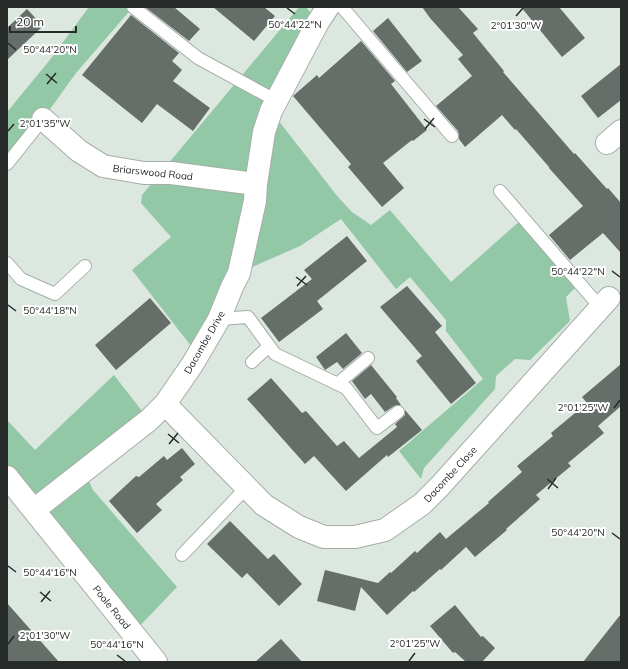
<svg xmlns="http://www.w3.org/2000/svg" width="628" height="669" font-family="Mulish,sans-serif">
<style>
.green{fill:#93c8a7}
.building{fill:#656e68}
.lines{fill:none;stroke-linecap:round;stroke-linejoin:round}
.service-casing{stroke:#a4aea7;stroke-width:14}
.minor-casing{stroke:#a4aea7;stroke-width:24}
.secondary-casing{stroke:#a4aea7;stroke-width:24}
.service{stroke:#fff;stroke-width:12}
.minor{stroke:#fff;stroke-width:22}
.secondary{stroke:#fff;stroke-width:22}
.ticks{fill:none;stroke:#272b29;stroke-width:1.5}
.labels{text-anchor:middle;stroke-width:4;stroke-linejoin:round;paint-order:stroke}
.street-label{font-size:10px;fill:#272b29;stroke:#fff}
.ticks-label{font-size:10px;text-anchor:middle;fill:#272b29;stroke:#fff;stroke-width:4;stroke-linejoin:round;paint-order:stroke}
</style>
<rect width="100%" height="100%" fill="#dce7df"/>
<path class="green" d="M 89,7 L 133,7 L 76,73 L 43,119 L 7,165 L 7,112 L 49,61 Z
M 299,7 L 306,7 L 318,22 L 271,111 L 338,197 L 352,212 L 371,225 L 390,210 L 451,282 L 521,220 L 578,285 L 566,297 L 570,321 L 530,360 L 515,359 L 496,376 L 495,389 L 424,468 L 421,479 L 399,451 L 483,379 L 446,331 L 446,320 L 410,277 L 396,289 L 341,219 L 300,246 L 239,273 L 198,355 L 132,270 L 171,237 L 141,203 L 142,195 Z
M 114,375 L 149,420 L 84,471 L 93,490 L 177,587 L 133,633 L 7,477 L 7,420 L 35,450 Z"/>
<path class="building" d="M 145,7 L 174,7 L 200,29 L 189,41 Z
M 213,7 L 264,7 L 275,16 L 254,41 Z
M 422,7 L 458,7 L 478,29 L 473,33 L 504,71 L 503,72 L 574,154 L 575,153 L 607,189 L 608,188 L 621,203 L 621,253 L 603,233 L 570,260 L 549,235 L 583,206 L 549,168 L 549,167 L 516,129 L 515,130 L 502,115 L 465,147 L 459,139 L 459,135 L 458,131 L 436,106 L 472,76 L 458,59 L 463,55 L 430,18 Z
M 521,7 L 559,7 L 585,38 L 562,57 Z
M 27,9 L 43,26 L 7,60 L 7,28 Z
M 131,15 L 179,53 L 172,61 L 182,70 L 173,81 L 210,108 L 193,131 L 157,104 L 142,123 L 82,75 Z
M 388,18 L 422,61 L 407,72 L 373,31 Z
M 361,41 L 395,81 L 391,84 L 427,130 L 413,141 L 412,140 L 383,163 L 404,188 L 382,207 L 348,167 L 351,164 L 293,96 L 317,75 L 319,78 Z
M 621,64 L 621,100 L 598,118 L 581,96 Z
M 347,236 L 367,261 L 317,301 L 323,309 L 279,342 L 261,318 L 312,279 L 304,270 Z
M 407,286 L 442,326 L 435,332 L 476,383 L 451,404 L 416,361 L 422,356 L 380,307 Z
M 150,298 L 171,323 L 116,370 L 95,345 Z
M 346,333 L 362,353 L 343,369 L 337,362 L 325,370 L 316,357 Z
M 621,364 L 621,406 L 598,426 L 604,433 L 568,463 L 571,466 L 536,495 L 540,499 L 506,529 L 507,530 L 475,557 L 466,547 L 441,570 L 440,569 L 414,592 L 413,591 L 387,615 L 361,587 L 355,611 L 317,601 L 325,570 L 378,583 L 390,572 L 391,573 L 415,551 L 417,553 L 440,532 L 446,539 L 489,503 L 488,502 L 522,472 L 517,466 L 553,436 L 551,433 L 587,403 L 582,397 Z
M 371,365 L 397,397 L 396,398 L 401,405 L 397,405 L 394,406 L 385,412 L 371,394 L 365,399 L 352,381 Z
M 271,378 L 302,413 L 306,411 L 337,446 L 344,441 L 359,458 L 397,427 L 395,424 L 405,415 L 405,410 L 422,430 L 388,457 L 387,455 L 346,491 L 314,456 L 305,464 L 247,399 Z
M 182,448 L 195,464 L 180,477 L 183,480 L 156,504 L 162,510 L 137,533 L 109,501 L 136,476 L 139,477 L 164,456 L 167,460 Z
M 230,521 L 268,559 L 274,554 L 302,584 L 279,606 L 247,573 L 242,578 L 207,544 Z
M 7,603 L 59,662 L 7,662 Z
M 455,605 L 481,637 L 483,636 L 495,648 L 482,662 L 466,662 L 455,652 L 453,653 L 430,626 Z
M 621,614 L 621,662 L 583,662 Z
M 281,639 L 302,662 L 255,662 Z"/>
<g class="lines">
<defs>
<path id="service" d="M 133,7 L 198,58 L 277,101
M 342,7 L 452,136
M 7,164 L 43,119
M 500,191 L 600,307
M 7,263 L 21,279 L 55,294 L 85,266
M 219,319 L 248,317 L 275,354 L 346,388 L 377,428 L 398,412
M 252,362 L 269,346
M 337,384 L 368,358
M 182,555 L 247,487"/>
<path id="minor" d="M 43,119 L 79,151 L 103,166 L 144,173 L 171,173 L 256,184
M 607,143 L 621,131
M 165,404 L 264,505 L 299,527 L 324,537 L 355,537 L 385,530 L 422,504 L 440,486 L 609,298
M 34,510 L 149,420 L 165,404 L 192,365 L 219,319 L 232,287 L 239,273 L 255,201 L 256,184 L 264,132 L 271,111 L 318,22 L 328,7"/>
<path id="secondary" d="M 7,477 L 156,662"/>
</defs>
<use href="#service" class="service-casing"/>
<use href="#minor" class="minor-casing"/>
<use href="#secondary" class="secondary-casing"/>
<use href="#service" class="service"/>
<use href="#minor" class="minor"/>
<use href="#secondary" class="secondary"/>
</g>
<path class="ticks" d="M 287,8 L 295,14M 516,16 L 523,8M 8,43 L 16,50M 46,74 L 57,83M 47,84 L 56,73M 424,119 L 435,127M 425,129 L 434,118M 8,131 L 14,124M 612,271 L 620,277M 296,277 L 307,285M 297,286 L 306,276M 8,305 L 16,311M 614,408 L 620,400M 168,434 L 179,443M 169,444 L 178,433M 547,479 L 558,488M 548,489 L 556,478M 612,533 L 620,539M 8,566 L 16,572M 40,592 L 51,601M 41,602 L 50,591M 8,644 L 14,636M 117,655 L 125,661M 409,661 L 415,653"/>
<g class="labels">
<g class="street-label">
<text transform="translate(153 172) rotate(6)" y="4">Briarswood Road</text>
<text transform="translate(204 342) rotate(-60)" y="4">Dacombe Drive</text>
<text transform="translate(450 474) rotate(-47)" y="4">Dacombe Close</text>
<text transform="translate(112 607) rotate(51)" y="4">Poole Road</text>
</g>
</g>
<g class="ticks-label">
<text x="295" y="28">50°44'22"N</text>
<text x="516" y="29">2°01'30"W</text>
<text x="50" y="53">50°44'20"N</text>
<text x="45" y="127">2°01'35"W</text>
<text x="578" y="275">50°44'22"N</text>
<text x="50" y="314">50°44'18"N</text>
<text x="583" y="411">2°01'25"W</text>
<text x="578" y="536">50°44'20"N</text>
<text x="50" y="576">50°44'16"N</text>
<text x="45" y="639">2°01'30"W</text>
<text x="415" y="647">2°01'25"W</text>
<text x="117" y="648">50°44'16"N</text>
</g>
<rect width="628" height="669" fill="none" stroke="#272b29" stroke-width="16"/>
<path d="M10 26v6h66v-6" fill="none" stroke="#272b29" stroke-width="2"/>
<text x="16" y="26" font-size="12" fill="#272b29" stroke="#ffffff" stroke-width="3" paint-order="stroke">20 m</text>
</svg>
